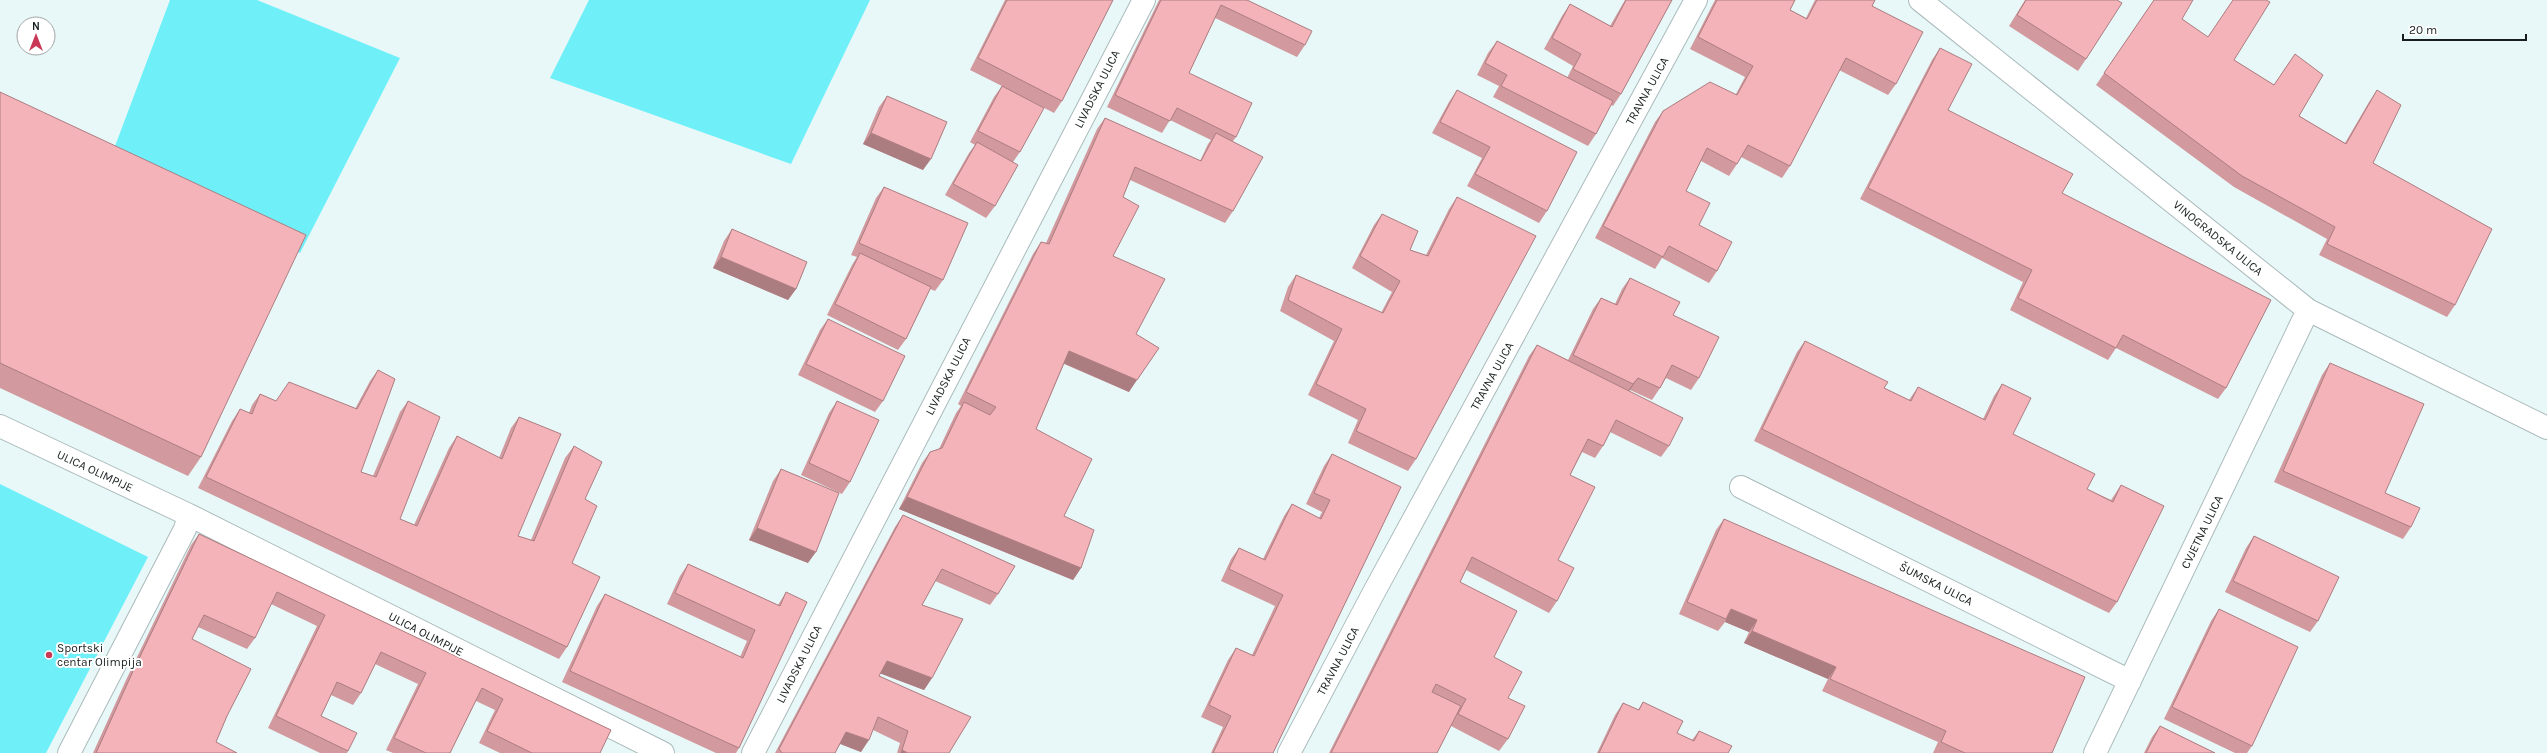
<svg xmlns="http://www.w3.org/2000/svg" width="2547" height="753" font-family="Karla,sans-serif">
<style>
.green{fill:#6ff0f8}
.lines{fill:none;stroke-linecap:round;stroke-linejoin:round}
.minor-casing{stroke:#abbabb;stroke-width:24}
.minor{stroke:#fff;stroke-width:22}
.wall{fill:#d29a9e}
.shaded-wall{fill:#ab7d81}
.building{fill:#f4b3b8;stroke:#ab7d81}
.poi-dot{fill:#c93955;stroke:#fff;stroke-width:1.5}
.labels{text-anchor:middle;stroke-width:4;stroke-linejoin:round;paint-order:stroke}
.street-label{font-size:12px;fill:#181e1e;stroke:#fff}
.poi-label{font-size:12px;fill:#181e1e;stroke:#fff;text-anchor:start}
</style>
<rect width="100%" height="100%" fill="#e8f8f9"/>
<path class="green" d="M 170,0 L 257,0 L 400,58 L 300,253 L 109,162 Z
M 589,0 L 870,0 L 791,164 L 550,78 Z
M 0,484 L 148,557 L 46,753 L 0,753 Z"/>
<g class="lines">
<defs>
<path id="minor" d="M 1920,0 L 2308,310 L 2547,428
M 0,426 L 189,515 L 663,753
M 1741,487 L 2130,681
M 69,753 L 185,529 L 189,515
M 753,753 L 1144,0
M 1289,753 L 1374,592 L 1696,0
M 2095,753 L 2308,310"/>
</defs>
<use href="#minor" class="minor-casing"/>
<use href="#minor" class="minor"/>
</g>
<path class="wall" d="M 1005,0 L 1113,0 L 1062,101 L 1054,113 L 1029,100 L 1020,152 L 1013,162 L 995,206 L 986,218 L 945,195 L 969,153 L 975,145 L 970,142 L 994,97 L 1002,86 L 970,70 Z
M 1159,0 L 1247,0 L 1305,45 L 1297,57 L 1215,18 L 1189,73 L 1236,137 L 1233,141 L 1233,211 L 1225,223 L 1130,180 L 1123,197 L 1113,256 L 1136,334 L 1129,392 L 1064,364 L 1036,429 L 1081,568 L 1073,580 L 899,509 L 922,463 L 930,452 L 939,449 L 956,413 L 961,406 L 958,404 L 1033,254 L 1041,242 L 1046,243 L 1097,129 L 1105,118 L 1200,161 L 1208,144 L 1211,140 L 1170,120 L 1162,133 L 1107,107 Z
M 1625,0 L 1672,0 L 1621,94 L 1613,106 L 1611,105 L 1596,134 L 1588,146 L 1493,97 L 1499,86 L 1477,75 L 1488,53 L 1497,41 L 1567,78 L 1573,66 L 1544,49 L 1562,16 L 1570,4 L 1610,26 Z
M 1715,0 L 1795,0 L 1790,10 L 1806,18 L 1815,0 L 1875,0 L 1872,6 L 1896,84 L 1888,95 L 1839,70 L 1790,166 L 1782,178 L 1741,157 L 1737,164 L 1729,176 L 1701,161 L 1686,191 L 1717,271 L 1709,283 L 1662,258 L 1655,269 L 1595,238 L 1655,122 L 1663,111 L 1736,94 L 1745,77 L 1690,49 Z
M 2025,0 L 2117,0 L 2086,59 L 2078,71 L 2009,26 Z
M 2154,0 L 2182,19 L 2234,60 L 2274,85 L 2295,54 L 2299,116 L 2345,143 L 2369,102 L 2377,90 L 2373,163 L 2455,305 L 2447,317 L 2319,255 L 2327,239 L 2234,187 L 2096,85 Z
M 1940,48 L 1948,110 L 2062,193 L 2226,388 L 2218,399 L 2116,348 L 2108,360 L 2010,310 L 2023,282 L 1860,199 L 1932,60 Z
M 1457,90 L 1547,211 L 1539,223 L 1467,186 L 1482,158 L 1432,133 L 1449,102 Z
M 0,92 L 201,457 L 188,476 L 0,388 Z
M 887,96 L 923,170 L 863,144 L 879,107 Z
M 884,187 L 943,280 L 935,291 L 930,289 L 906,339 L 898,350 L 827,315 L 852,265 L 857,257 L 851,255 L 876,198 Z
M 1457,197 L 1416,459 L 1408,471 L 1348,443 L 1358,420 L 1308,395 L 1334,341 L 1280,311 L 1288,287 L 1296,275 L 1381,313 L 1392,292 L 1352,268 L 1374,225 L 1382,214 L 1410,250 L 1426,255 L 1449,209 Z
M 732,229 L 796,289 L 788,300 L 713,268 L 724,241 Z
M 1630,278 L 1673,315 L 1699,378 L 1691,390 L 1666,378 L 1660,388 L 1652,400 L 1630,390 L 1629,391 L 1669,446 L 1661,457 L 1610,432 L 1603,446 L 1595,458 L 1582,452 L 1570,475 L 1558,560 L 1557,601 L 1549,613 L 1466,570 L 1460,582 L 1494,657 L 1508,698 L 1508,739 L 1499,751 L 1451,726 L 1437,753 L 1329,753 L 1529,356 L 1537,345 L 1568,360 L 1593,309 L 1601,298 L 1615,304 L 1622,289 Z
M 828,319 L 883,401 L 875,412 L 798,375 L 820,330 Z
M 1805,341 L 1884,388 L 1909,400 L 1918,387 L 1983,419 L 1994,396 L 2002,384 L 2013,434 L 2087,489 L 2111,500 L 2121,485 L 2117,602 L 2109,613 L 1754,441 L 1797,352 Z
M 2330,363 L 2385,493 L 2411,527 L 2403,539 L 2274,482 L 2322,375 Z
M 378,370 L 361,472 L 373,476 L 400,412 L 408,401 L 400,519 L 414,525 L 449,448 L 457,436 L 499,458 L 511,428 L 519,417 L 518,536 L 531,540 L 565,458 L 574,446 L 585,499 L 572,563 L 567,647 L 559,659 L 198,488 L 232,421 L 240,409 L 249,413 L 252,405 L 260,394 L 276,401 L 355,409 L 370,381 Z
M 837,401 L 850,482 L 842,494 L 801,475 L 829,413 Z
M 1332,454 L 1401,487 L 1273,753 L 1211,753 L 1223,727 L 1201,717 L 1228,660 L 1236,648 L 1252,655 L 1275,606 L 1221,581 L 1231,559 L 1239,548 L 1263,559 L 1284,516 L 1292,504 L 1319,518 L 1322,512 L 1306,504 L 1324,466 Z
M 781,469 L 808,563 L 749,540 L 773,481 Z
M 903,515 L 998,594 L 990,605 L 935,581 L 922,605 L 932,678 L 924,690 L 880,673 L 879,676 L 949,753 L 897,753 L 900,743 L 873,730 L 861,752 L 840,744 L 835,753 L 775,753 L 895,527 Z
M 1724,519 L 2052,753 L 1933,753 L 1938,742 L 1822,691 L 1828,679 L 1744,643 L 1749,632 L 1725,622 L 1718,631 L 1679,614 L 1716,530 Z
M 199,534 L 611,730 L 600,753 L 500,753 L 479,743 L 495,710 L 476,701 L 450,753 L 393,753 L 386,750 L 418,684 L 375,664 L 361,693 L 353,705 L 331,695 L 321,716 L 348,751 L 347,753 L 320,753 L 268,728 L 317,626 L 271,604 L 255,638 L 247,649 L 198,627 L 192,639 L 227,716 L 216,742 L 237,753 L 93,753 L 126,680 L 191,545 Z
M 2254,536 L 2318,621 L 2310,632 L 2225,592 L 2246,548 Z
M 688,564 L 778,605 L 786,592 L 739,748 L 736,753 L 716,753 L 562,682 L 597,606 L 605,594 L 740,657 L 747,641 L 667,604 L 680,576 Z
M 2219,609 L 2252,746 L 2247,753 L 2235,753 L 2164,719 L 2211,621 Z
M 1643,702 L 1677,733 L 1692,740 L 1699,731 L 1728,753 L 1597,753 L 1615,715 L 1623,703 L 1638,710 Z
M 2160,726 L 2215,753 L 2144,753 L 2152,737 Z"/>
<path class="shaded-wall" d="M 871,133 L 931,159 L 923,170 L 863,144 Z
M 721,257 L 796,289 L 788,300 L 713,268 Z
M 1069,351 L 1137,380 L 1129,392 L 1061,362 Z
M 1638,378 L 1630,390 L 1624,396 L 1633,384 Z
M 907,497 L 1081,568 L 1073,580 L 899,509 Z
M 757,528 L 816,552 L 808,563 L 749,540 Z
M 1731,609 L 1757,620 L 1749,632 L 1725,622 Z
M 1752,631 L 1836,667 L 1828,679 L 1744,643 Z
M 887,661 L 932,678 L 924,690 L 879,673 Z
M 846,732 L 869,740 L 861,752 L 838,743 Z
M 902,750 L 908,753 L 900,753 Z"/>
<path class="building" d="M 1007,0 L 1113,0 L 1062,101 L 978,58 Z
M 1161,0 L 1247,0 L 1312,31 L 1305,45 L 1221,5 L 1189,73 L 1252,103 L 1236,137 L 1177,108 L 1170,121 L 1115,95 Z
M 1626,0 L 1672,0 L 1621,94 L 1573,69 L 1581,54 L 1552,38 L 1570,4 L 1612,27 Z
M 1717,0 L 1795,0 L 1790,10 L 1807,19 L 1817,0 L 1875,0 L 1872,6 L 1923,32 L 1896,84 L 1846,58 L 1790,166 L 1748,145 L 1737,164 L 1707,148 L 1686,191 L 1710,203 L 1699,225 L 1732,242 L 1717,271 L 1669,246 L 1663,257 L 1603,226 L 1663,111 L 1710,82 L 1737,95 L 1753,66 L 1698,37 Z
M 2026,0 L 2117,0 L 2122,3 L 2086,59 L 2017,15 Z
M 2154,0 L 2193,0 L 2182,19 L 2208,37 L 2233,0 L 2266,0 L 2270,2 L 2234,60 L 2274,85 L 2295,54 L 2323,75 L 2299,116 L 2346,144 L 2377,90 L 2401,105 L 2373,163 L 2492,229 L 2455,305 L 2327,244 L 2335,227 L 2242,176 L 2104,73 Z
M 1497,41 L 1613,101 L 1596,134 L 1501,86 L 1507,75 L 1485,63 Z
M 1940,48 L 1972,64 L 1948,110 L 2073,174 L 2062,193 L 2271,300 L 2226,388 L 2123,335 L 2116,348 L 2018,298 L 2032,270 L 1868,188 Z
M 1002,86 L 1044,108 L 1020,152 L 978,131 Z
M 1457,90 L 1577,152 L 1547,211 L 1475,174 L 1490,147 L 1440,122 Z
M 0,92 L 306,235 L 201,457 L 0,363 Z
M 887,96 L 947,122 L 931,159 L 871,133 Z
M 1105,118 L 1201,161 L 1216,133 L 1263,157 L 1233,211 L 1135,167 L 1123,197 L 1139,206 L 1113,256 L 1165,279 L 1136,334 L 1159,348 L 1137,380 L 1069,351 L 1036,429 L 1092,459 L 1064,516 L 1094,530 L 1081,568 L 907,497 L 930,452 L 942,448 L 964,402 L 990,415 L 996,407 L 966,392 L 1041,242 L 1049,244 Z
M 977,142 L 1018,165 L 995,206 L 953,184 Z
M 884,187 L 968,223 L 943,280 L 859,243 Z
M 1457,197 L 1536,236 L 1416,459 L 1356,431 L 1366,409 L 1316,384 L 1342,329 L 1288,300 L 1296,275 L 1383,313 L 1400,281 L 1360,256 L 1382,214 L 1418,231 L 1410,250 L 1428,256 Z
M 732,229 L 807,262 L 796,289 L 721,257 Z
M 860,253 L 931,287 L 906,339 L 835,304 Z
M 1630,278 L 1680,302 L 1673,315 L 1719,337 L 1699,378 L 1672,365 L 1660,388 L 1638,378 L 1633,384 L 1573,355 L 1601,298 L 1617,305 Z
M 828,319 L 905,356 L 883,401 L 806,364 Z
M 1805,341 L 1888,382 L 1884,388 L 1911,401 L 1918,387 L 1985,420 L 2002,384 L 2031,398 L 2013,434 L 2095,474 L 2087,489 L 2113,502 L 2121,485 L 2164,506 L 2117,602 L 1762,429 Z
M 1537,345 L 1683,418 L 1669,446 L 1616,420 L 1603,446 L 1588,439 L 1570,475 L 1595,487 L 1558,560 L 1574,568 L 1557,601 L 1472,557 L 1460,582 L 1517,611 L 1494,657 L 1522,672 L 1508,698 L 1525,706 L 1508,739 L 1458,714 L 1466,699 L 1436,684 L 1432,692 L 1461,706 L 1437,753 L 1331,753 Z
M 2330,363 L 2424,404 L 2385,493 L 2420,508 L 2411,527 L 2283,471 Z
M 378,370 L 395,379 L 361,472 L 376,477 L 408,401 L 440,417 L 400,519 L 417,526 L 457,436 L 502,459 L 519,417 L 561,434 L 518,536 L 534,541 L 574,446 L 602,462 L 585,499 L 597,506 L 572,563 L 600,577 L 567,647 L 206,477 L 240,409 L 252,414 L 260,394 L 276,401 L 289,382 L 357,409 Z
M 837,401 L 879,420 L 850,482 L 809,463 Z
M 1332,454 L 1401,487 L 1273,753 L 1213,753 L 1231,716 L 1209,705 L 1236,648 L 1254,656 L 1283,595 L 1229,569 L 1239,548 L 1265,560 L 1292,504 L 1321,519 L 1330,500 L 1314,493 Z
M 781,469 L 839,493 L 816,552 L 757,528 Z
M 903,515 L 1015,566 L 998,594 L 942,569 L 922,605 L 963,619 L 932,678 L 887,661 L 879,676 L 971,717 L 949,753 L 908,753 L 902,750 L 908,731 L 878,717 L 869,740 L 846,732 L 835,753 L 782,753 L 779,749 Z
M 1724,519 L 2085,677 L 2052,753 L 1965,753 L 1941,742 L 1946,731 L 1830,679 L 1836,667 L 1752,631 L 1757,620 L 1731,609 L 1726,619 L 1687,602 Z
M 199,534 L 611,730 L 600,753 L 532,753 L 487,731 L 503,699 L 482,688 L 450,753 L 426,753 L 394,738 L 426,673 L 381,652 L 361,693 L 337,682 L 321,716 L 357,733 L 348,751 L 276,716 L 325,615 L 277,592 L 255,638 L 204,615 L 192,639 L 251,669 L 227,716 L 216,742 L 237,753 L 96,753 L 134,669 Z
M 2254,536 L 2339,577 L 2318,621 L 2233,581 Z
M 688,564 L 780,606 L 786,592 L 807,602 L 739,748 L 570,671 L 605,594 L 743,658 L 755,630 L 675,593 Z
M 2219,609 L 2298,647 L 2252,746 L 2172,707 Z
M 1643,702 L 1683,721 L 1677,733 L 1694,741 L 1699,731 L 1732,746 L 1728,753 L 1599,753 L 1623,703 L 1639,710 Z
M 2160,726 L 2215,753 L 2146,753 Z"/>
<circle class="poi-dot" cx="49" cy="655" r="4"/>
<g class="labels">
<g class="street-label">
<text transform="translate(1097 89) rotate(-63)" y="4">LIVADSKA ULICA</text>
<text transform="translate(1647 91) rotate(-61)" y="4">TRAVNA ULICA</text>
<text transform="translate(2218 238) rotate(39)" y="4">VINOGRADSKA ULICA</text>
<text transform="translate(948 376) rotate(-63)" y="4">LIVADSKA ULICA</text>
<text transform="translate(1492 376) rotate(-61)" y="4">TRAVNA ULICA</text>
<text transform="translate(95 471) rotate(25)" y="4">ULICA OLIMPIJE</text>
<text transform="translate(2202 532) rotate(-64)" y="4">CVJETNA ULICA</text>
<text transform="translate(1936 584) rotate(27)" y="4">ŠUMSKA ULICA</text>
<text transform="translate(426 634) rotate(27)" y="4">ULICA OLIMPIJE</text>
<text transform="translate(1338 661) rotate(-62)" y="4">TRAVNA ULICA</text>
<text transform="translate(799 664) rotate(-63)" y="4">LIVADSKA ULICA</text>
</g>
<g class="poi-label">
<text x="57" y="652">Sportski<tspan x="57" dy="14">centar Olimpija</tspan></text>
</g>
</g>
<g transform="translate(36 36)"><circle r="19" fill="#ffffff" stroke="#a3a5a5"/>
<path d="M0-3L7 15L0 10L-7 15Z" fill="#c93955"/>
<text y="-6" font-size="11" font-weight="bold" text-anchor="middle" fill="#181e1e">N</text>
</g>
<path d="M2403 34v6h123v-6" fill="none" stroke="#181e1e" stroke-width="2"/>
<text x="2409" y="34" font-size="12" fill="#181e1e" stroke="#ffffff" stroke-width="3" paint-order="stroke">20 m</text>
</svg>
